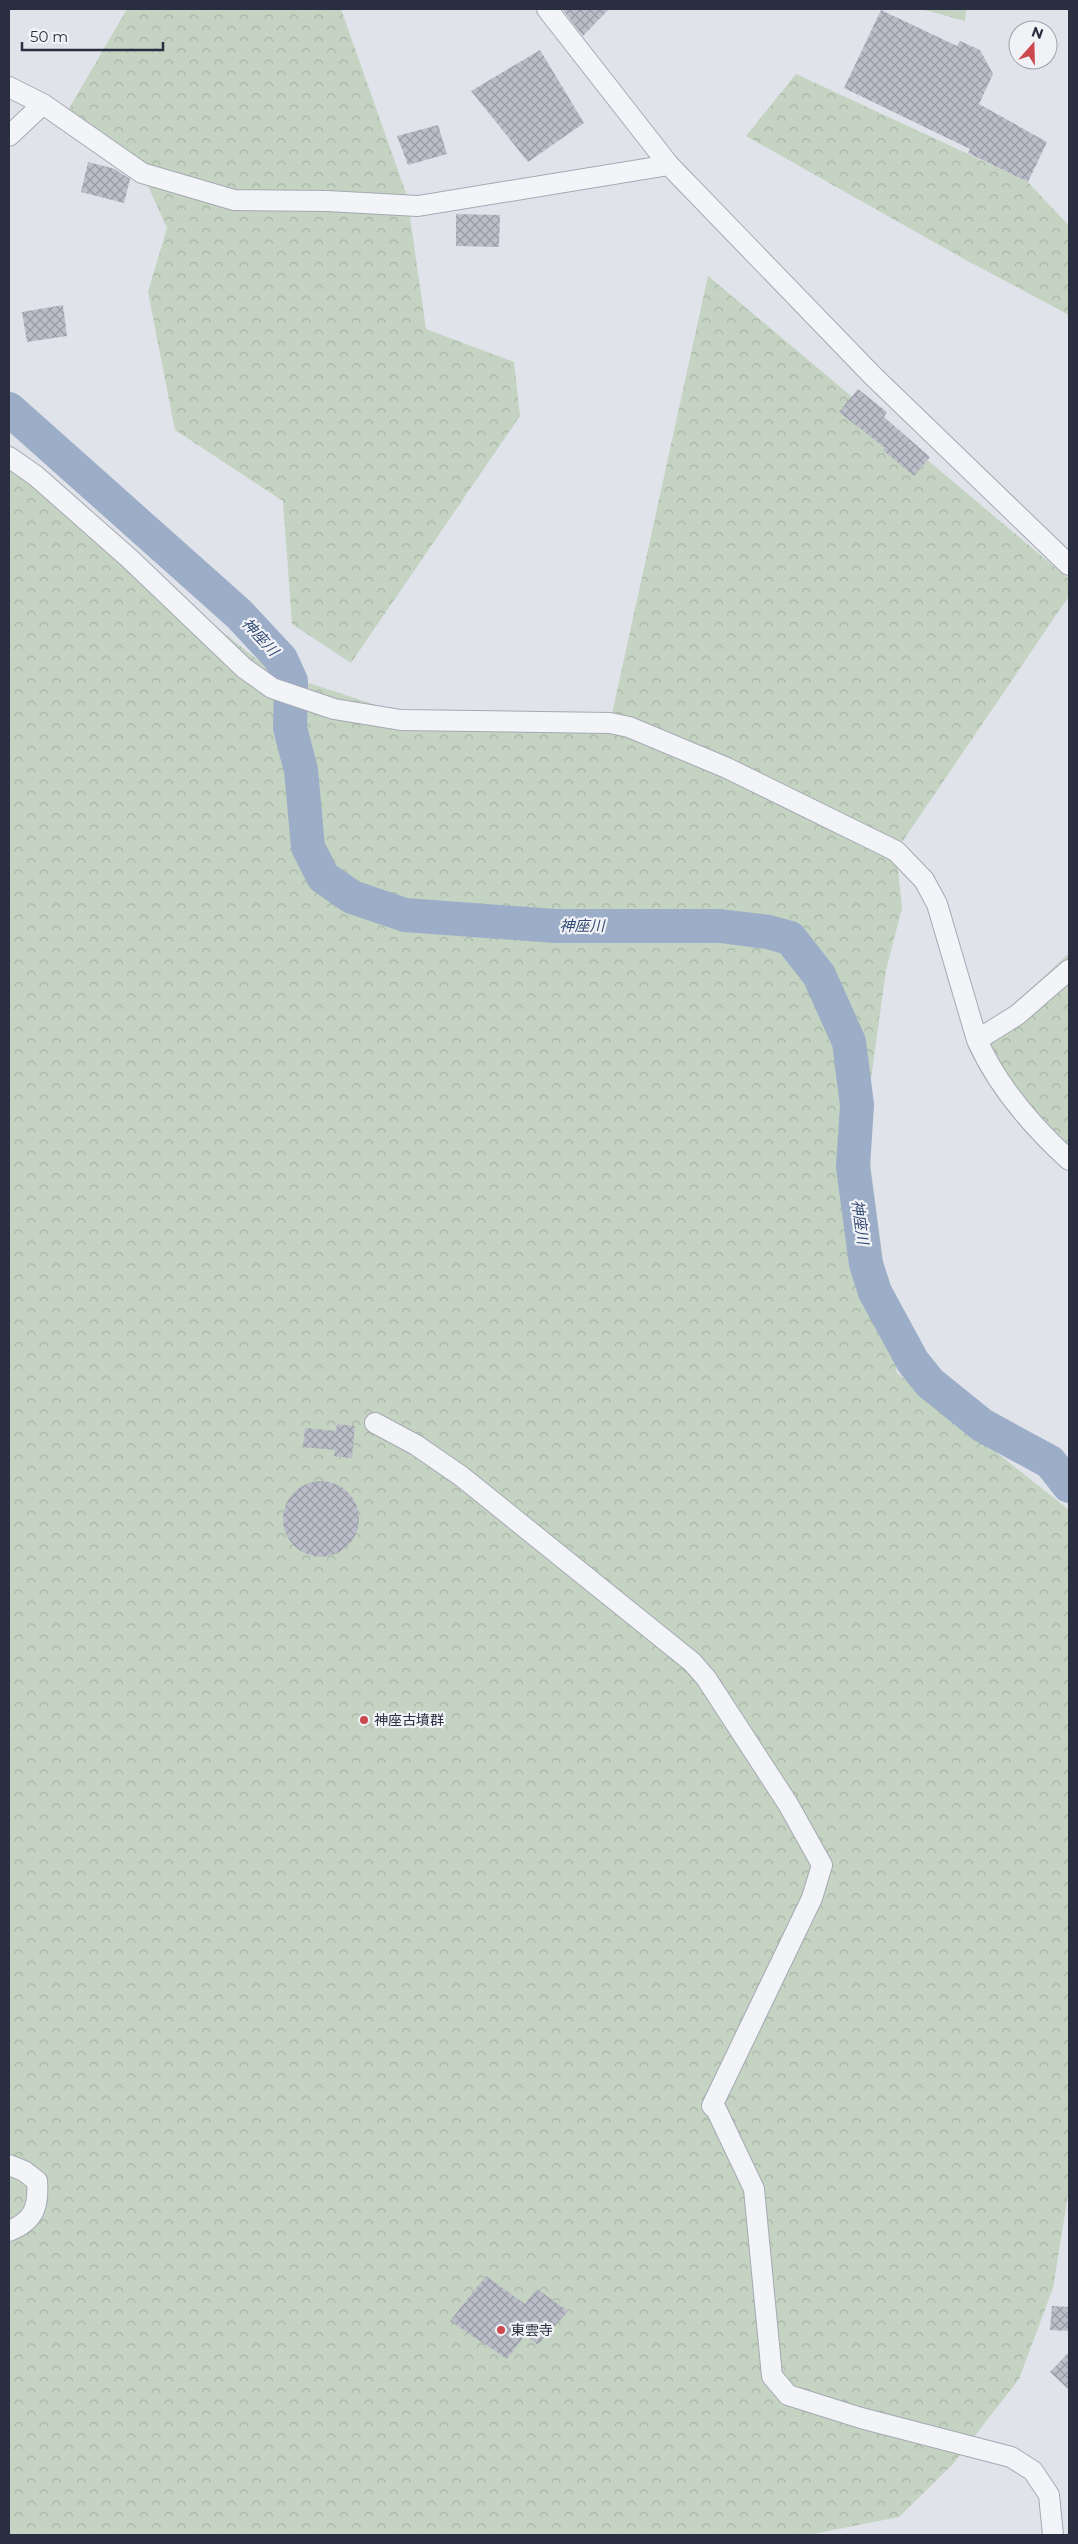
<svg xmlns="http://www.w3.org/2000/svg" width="1078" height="2544" font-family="Montserrat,'Noto Sans JP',sans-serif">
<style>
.grass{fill:url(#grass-tufts)}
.forest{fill:url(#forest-crowns)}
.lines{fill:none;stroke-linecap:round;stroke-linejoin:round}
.river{stroke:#9cadc8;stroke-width:34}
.building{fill:url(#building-cross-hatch)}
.minor-casing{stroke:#a5a9b3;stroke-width:22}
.minor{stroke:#f3f4f7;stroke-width:20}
.poi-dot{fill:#cb484e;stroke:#f0f2f6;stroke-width:2}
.labels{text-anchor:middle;stroke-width:4.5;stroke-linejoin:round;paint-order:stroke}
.poi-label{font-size:14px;fill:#292f40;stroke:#f0f2f6;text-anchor:start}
.water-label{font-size:15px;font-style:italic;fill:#344a73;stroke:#f0f2f6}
</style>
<defs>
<pattern id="grass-tufts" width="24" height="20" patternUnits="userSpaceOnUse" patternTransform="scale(1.25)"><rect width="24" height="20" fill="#c4d3c2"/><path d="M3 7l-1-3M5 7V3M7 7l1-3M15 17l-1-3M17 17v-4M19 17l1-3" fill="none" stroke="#a8b5a8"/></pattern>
<pattern id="forest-crowns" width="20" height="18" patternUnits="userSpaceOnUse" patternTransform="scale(1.25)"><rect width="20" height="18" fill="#c4d3c2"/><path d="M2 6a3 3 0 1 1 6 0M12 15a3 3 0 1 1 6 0" fill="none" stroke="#a8b5a8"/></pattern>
<pattern id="building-cross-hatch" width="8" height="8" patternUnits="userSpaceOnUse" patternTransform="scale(1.25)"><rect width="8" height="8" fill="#bbbec9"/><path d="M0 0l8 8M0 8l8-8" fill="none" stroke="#989ba5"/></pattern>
</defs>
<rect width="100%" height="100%" fill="#e0e3e9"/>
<path class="grass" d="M 921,9 L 966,9 L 965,21 Z"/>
<path class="forest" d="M 127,9 L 341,9 L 407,196 L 426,329 L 514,362 L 520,416 L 351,663 L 292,624 L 283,501 L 175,430 L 148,292 L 167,228 L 142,173 L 63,119 Z
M 796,74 L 1028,182 L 1069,226 L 1069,315 L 964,259 L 746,136 Z
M 708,276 L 1069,579 L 1069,596 L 896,851 L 902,908 L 886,970 L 865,1122 L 897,1373 L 1069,1510 L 1069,2189 L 1053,2288 L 1019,2379 L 953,2464 L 899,2517 L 808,2535 L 9,2535 L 9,453 L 130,559 L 272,671 L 425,721 L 610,723 Z
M 1069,953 L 1069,1161 L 977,1040 Z"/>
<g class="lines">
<path class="river" d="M 9,409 L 239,614 L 281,659 L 291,681 L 290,728 L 301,770 L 308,847 L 323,877 L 352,897 L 405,915 L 555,926 L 720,926 L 768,932 L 790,938 L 819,975 L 849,1042 L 857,1105 L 853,1167 L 866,1264 L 875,1292 L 913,1362 L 930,1383 L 982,1425 L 1050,1462 L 1069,1486"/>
</g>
<path class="building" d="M 562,9 L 609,9 L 583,36 Z
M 881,10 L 957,46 L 960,41 L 980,50 L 993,74 L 979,104 L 1047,142 L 1028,182 L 968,153 L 970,149 L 844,88 Z
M 540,50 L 584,123 L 528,162 L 471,91 Z
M 438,125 L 447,154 L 408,165 L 397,136 Z
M 88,162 L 115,169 L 130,179 L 124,203 L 81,192 Z
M 456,214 L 500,215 L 499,247 L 456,246 Z
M 63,305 L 67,336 L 27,342 L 22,312 Z
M 858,389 L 887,412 L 884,417 L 930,457 L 914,476 L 883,450 L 885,448 L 839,412 Z
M 337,1424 L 355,1426 L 352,1458 L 334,1456 L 335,1450 L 303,1447 L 305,1428 L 336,1431 Z
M283 1519a38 38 0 1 1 76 0a38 38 0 1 1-76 0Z
M 486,2276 L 525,2304 L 537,2289 L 568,2311 L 538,2345 L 525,2335 L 507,2359 L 450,2321 Z
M 1052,2306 L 1069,2307 L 1069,2331 L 1050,2330 Z
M 1069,2352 L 1069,2390 L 1050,2372 Z"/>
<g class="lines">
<defs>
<path id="minor" d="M 547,9 L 669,165 L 873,376 L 1069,565
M 9,87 L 43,104 L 142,173 L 234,200 L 327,201 L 418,206 L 669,165
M 9,136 L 43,104
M 9,457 L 36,476 L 130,559 L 244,668 L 272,688 L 334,709 L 401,720 L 610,723 L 629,727 L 727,768 L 896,851 L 924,880 L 937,904 L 977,1040 C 997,1085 1033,1127 1069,1160
M 977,1040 L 1017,1015 L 1069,970
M 375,1423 L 416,1445 L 461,1476 L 692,1662 L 706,1678 L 788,1804 L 822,1865 L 812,1898 L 712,2106 L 716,2109 L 754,2189 L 772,2376 L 788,2395 L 861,2418 L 1011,2457 L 1033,2471 L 1049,2495 L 1053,2535
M 9,2165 L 24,2171 L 37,2181 C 39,2207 34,2221 9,2231"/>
</defs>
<use href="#minor" class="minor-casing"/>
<use href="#minor" class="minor"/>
</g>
<g class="poi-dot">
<circle cx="364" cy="1720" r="5"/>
<circle cx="501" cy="2330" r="5"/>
</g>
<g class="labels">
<g class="poi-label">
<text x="374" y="1725">神座古墳群</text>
<text x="511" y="2335">東雲寺</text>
</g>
<g class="water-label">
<text transform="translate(260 637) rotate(47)" y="5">神座川</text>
<text x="582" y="931">神座川</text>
<text transform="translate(860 1222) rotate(82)" y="5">神座川</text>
</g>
</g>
<rect width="1078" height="2544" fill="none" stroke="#292f40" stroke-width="20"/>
<g transform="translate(1033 45) rotate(20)"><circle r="24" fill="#f0f2f6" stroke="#a0a4ad"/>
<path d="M0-4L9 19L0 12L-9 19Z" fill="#cb484e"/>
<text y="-8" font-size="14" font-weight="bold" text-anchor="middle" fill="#292f40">N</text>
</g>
<path d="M22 42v8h141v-8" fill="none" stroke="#292f40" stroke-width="2.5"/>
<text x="30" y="42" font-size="15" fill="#292f40" stroke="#f0f2f6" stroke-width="4" paint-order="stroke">50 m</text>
</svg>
